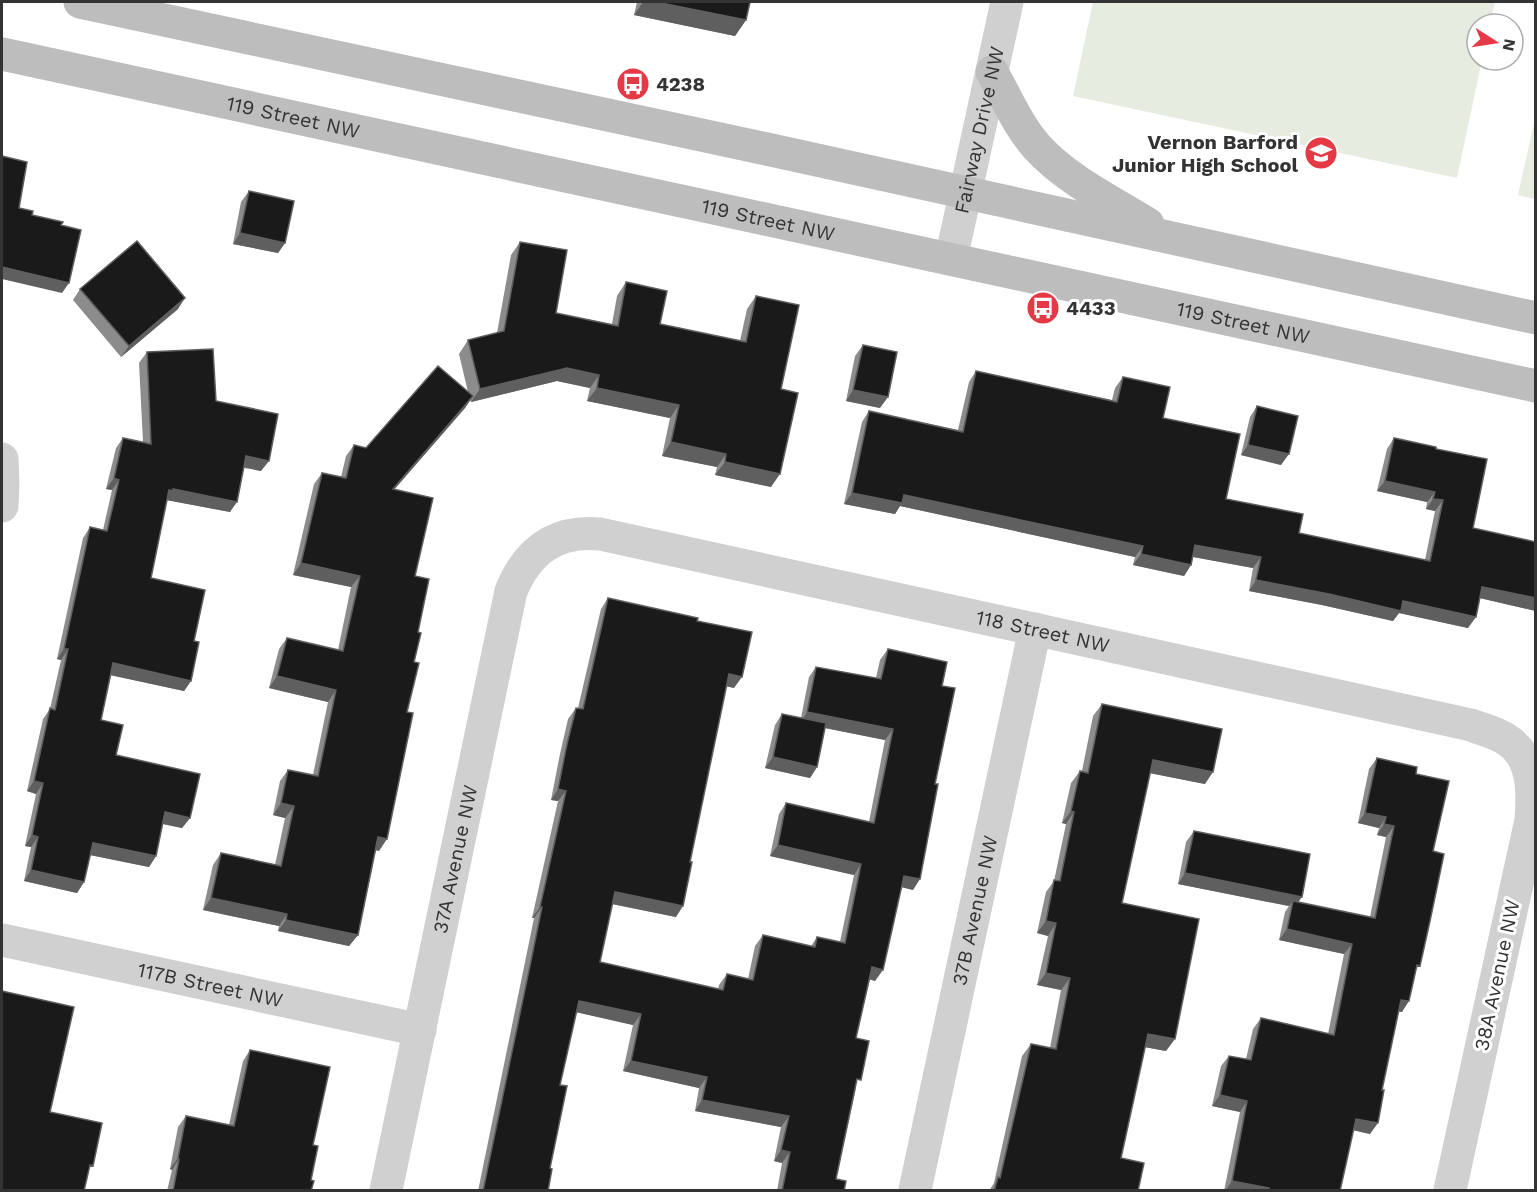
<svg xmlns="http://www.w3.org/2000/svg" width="1537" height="1192" font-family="'Work Sans',sans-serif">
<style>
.green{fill:#e6ecdf}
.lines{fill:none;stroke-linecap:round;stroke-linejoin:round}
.minor{stroke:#d0d0d0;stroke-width:33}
.secondary{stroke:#bdbdbd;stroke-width:33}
.wall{fill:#8c8c8c}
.shaded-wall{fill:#5f5f5f}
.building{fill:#1a1a1a;stroke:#5f5f5f;stroke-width:1.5}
.labels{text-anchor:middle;stroke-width:6;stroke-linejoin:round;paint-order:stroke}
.poi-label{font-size:20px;font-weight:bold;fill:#333;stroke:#fff;text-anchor:start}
.street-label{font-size:20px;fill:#333;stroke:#fff}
</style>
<rect width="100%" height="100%" fill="#fff"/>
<path class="green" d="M 1093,2 L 1495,2 L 1490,24 L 1477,24 L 1477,60 L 1482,60 L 1457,178 L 1073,96 Z
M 1535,119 L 1536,199 L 1535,199 L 1518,195 Z"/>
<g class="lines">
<g class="minor">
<path id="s1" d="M 951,259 L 1007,2"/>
<path d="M 2,459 L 3,484 L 2,506"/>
<path id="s2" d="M 2,940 L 420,1030"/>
<path id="s3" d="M 386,1190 L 511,591 C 528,550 556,530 600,534 L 1471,725 C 1484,730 1499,733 1510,742 C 1534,760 1533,793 1531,820 L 1450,1190"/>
<path id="s4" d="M 915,1190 L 1035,629"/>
</g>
<g class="secondary">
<path d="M 80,2 L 762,148 L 1536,318"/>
<path id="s5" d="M 2,54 L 1536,386"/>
<path d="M 992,72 C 1006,97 1018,126 1037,147 C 1067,180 1111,201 1148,224"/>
</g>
</g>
<path class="wall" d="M 637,2 L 750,2 L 746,20 L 735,36 L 634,15 Z
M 249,191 L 285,243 L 278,253 L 233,244 L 241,202 Z
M 520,242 L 556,313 L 612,324 L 617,296 L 626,282 L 660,324 L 740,341 L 747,309 L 756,296 L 781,389 L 771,487 L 715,475 L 717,467 L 662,456 L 670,418 L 587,401 L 590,388 L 557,381 L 471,402 L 470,400 L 465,408 L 394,490 L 415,576 L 418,632 L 407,712 L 379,851 L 376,850 L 358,935 L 349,946 L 278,931 L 279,926 L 203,910 L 213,865 L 221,853 L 275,865 L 285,818 L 273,815 L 280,781 L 288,770 L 313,775 L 328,702 L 269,688 L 279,649 L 287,638 L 338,650 L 351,587 L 293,575 L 314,484 L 322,473 L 341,477 L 346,456 L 354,445 L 366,448 L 468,392 L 459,354 L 468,340 L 497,333 L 511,255 Z
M 80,289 L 178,309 L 121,357 L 73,300 Z
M 863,345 L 880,408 L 846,401 L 855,356 Z
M 147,352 L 216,401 L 261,471 L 244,468 L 230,512 L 167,500 L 151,578 L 194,641 L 191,681 L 184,691 L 111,675 L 101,720 L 116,755 L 190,818 L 182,828 L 163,824 L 156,856 L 149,867 L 90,855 L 84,882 L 77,893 L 24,881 L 31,847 L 25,846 L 36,794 L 27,791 L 43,719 L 50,709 L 61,660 L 57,659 L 83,538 L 90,527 L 103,530 L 112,490 L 106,489 L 116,448 L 123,438 L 143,442 L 139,363 Z
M 976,371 L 1112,400 L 1115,388 L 1123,377 L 1163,418 L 1226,499 L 1299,533 L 1425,560 L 1435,511 L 1426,509 L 1427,502 L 1377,491 L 1387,449 L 1394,438 L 1436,449 L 1473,528 L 1536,542 L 1536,611 L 1480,598 L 1468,628 L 1399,613 L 1393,621 L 1322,605 L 1249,591 L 1253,568 L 1193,557 L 1191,565 L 1184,576 L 1133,565 L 1135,557 L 900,506 L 895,514 L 844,504 L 862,422 L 869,411 L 958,430 L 969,382 Z
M 1257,406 L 1281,465 L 1241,455 L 1250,417 Z
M 608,598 L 697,621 L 734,688 L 726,686 L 676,917 L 612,904 L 600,962 L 718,989 L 719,985 L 727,974 L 748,979 L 755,946 L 763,935 L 811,946 L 817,937 L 840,942 L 854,875 L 770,856 L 779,814 L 786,803 L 869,822 L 885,740 L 825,728 L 817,767 L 810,778 L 765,768 L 775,725 L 782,714 L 801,718 L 809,677 L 816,667 L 876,678 L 880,660 L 888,649 L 942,686 L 913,890 L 902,887 L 875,981 L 870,979 L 856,1038 L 856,1088 L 836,1179 L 844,1191 L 777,1191 L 782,1163 L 774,1161 L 781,1127 L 695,1111 L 699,1088 L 623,1071 L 633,1025 L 576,1012 L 560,1085 L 550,1168 L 548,1191 L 478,1191 L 524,967 L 534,918 L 532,918 L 558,801 L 551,800 L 560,754 L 568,719 L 576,708 L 578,708 L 601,609 Z
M 1102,704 L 1205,784 L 1150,773 L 1122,903 L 1166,1051 L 1145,1047 L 1121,1158 L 1138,1191 L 989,1191 L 994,1183 L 1022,1056 L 1031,1044 L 1050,1048 L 1061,990 L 1037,985 L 1048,936 L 1037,933 L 1046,892 L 1054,881 L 1066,824 L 1062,823 L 1071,783 L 1080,771 L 1082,771 L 1093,716 Z
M 1377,758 L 1416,774 L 1433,851 L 1415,973 L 1402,1012 L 1398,1011 L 1370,1134 L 1353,1130 L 1340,1191 L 1224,1191 L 1240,1112 L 1212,1106 L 1221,1066 L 1229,1056 L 1246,1059 L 1253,1029 L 1261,1018 L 1328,1034 L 1344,954 L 1279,940 L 1285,912 L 1289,906 L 1178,884 L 1186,842 L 1194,831 L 1298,902 L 1370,917 L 1386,837 L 1377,835 L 1379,828 L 1358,823 L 1369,769 Z
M 250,1050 L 313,1145 L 311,1180 L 311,1191 L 167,1191 L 172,1170 L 170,1169 L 178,1127 L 186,1116 L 229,1125 L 243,1061 Z"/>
<path class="shaded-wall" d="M 643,2 L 656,2 L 746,20 L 735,36 L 634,15 Z
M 240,233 L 285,243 L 278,253 L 233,244 Z
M 2,267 L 69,283 L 62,293 L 2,279 Z
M 185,298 L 178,309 L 121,357 L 129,346 Z
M 567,368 L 599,375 L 590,388 L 557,381 L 471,402 L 480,389 Z
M 597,388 L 679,405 L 670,418 L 587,401 Z
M 853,390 L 888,397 L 880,408 L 846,401 Z
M 473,396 L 465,408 L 384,501 L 393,489 Z
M 671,442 L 726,454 L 717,467 L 662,456 Z
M 1248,445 L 1289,454 L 1281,465 L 1241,455 Z
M 246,456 L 269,461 L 261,471 L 239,466 Z
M 725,462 L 780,474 L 771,487 L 715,475 Z
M 114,478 L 119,480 L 112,490 L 106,489 Z
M 1385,481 L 1435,492 L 1427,502 L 1377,491 Z
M 173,489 L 237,502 L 230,512 L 166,500 L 169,490 Z
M 852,493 L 904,495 L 1143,546 L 1135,557 L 900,506 L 895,514 L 844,504 Z
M 1433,499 L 1443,500 L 1435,511 L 1426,509 Z
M 1195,545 L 1261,557 L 1253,568 L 1188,556 Z
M 1141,554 L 1191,565 L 1184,576 L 1133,565 Z
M 301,563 L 360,576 L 351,587 L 293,575 Z
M 1256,580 L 1403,601 L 1476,617 L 1468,628 L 1399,613 L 1393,621 L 1322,605 L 1249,591 Z
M 1482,587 L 1536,598 L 1536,611 L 1475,597 Z
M 64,649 L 68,649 L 61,660 L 57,659 Z
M 113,663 L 191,681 L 184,691 L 105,674 Z
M 729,674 L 742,677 L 734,688 L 721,685 Z
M 277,676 L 336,690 L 328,702 L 269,688 Z
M 807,712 L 893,729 L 885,740 L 800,723 Z
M 773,757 L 817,767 L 810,778 L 765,768 Z
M 1153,760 L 1213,772 L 1205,784 L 1144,772 Z
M 34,781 L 43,783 L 36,794 L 27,791 Z
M 558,789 L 566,791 L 558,801 L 551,800 Z
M 281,803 L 294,806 L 285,818 L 273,815 Z
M 1071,811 L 1074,812 L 1066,824 L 1062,823 Z
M 165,812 L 190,818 L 182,828 L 158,823 Z
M 1365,813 L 1386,817 L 1379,828 L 1358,823 Z
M 1384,824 L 1394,826 L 1386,837 L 1377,835 Z
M 32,835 L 38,837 L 31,847 L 25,846 Z
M 378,837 L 387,839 L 379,851 L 370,849 Z
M 93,843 L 156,856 L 149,867 L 85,854 Z
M 778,845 L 861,864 L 854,875 L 770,856 Z
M 31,870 L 84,882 L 77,893 L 24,881 Z
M 1185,873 L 1302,897 L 1294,908 L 1293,901 L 1289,906 L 1178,884 Z
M 904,876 L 920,879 L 913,890 L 897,886 Z
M 615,892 L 683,906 L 676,917 L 607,903 Z
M 211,898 L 287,914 L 279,926 L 203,910 Z
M 540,907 L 542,907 L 534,918 L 532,918 Z
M 286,920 L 358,935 L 349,946 L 278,931 Z
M 1046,921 L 1056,923 L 1048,936 L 1037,933 Z
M 1287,929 L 1352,944 L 1344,954 L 1279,940 Z
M 872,967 L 883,970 L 875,981 L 865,978 Z
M 1046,973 L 1070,978 L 1061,990 L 1037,985 Z
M 1401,1000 L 1409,1001 L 1402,1012 L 1393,1010 Z
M 579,1001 L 641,1014 L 633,1025 L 571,1011 Z
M 1148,1034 L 1175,1039 L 1166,1051 L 1139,1046 Z
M 631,1061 L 707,1077 L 699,1088 L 623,1071 Z
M 1220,1095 L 1247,1101 L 1240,1112 L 1212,1106 Z
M 702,1100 L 789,1116 L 781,1127 L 695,1111 Z
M 1356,1119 L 1378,1123 L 1370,1134 L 1348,1129 Z
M 781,1150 L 790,1152 L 782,1163 L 774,1161 Z
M 178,1158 L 179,1159 L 172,1170 L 170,1169 Z
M 1232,1181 L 1269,1188 L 1267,1191 L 1225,1191 Z"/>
<path class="building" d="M 656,2 L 750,2 L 746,20 Z
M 2,156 L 27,162 L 19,208 L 33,211 L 32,215 L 63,222 L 61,225 L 81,230 L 69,283 L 2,267 Z
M 249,191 L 294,201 L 285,243 L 240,233 Z
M 137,241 L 185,298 L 129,346 L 80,289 Z
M 520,242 L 567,250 L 556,313 L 618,326 L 626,282 L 667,291 L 660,324 L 746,342 L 756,296 L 799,305 L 781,389 L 798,393 L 780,474 L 725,462 L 726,454 L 671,442 L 679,405 L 597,388 L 599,375 L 567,368 L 480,389 L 468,340 L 504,331 Z
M 863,345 L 897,352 L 888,397 L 853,390 Z
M 213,349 L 216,401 L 278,414 L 269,461 L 246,456 L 237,502 L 173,489 L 173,491 L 169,490 L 151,578 L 205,590 L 194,641 L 199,642 L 191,681 L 113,663 L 101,720 L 123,725 L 116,755 L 200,774 L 190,818 L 165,812 L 156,856 L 93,843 L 84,882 L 31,870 L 38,837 L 32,835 L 43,783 L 34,781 L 50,708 L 55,710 L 68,649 L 64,649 L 90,527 L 107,531 L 119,480 L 114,478 L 123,438 L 151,444 L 147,352 Z
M 438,366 L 473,396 L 393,489 L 433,498 L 415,576 L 429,579 L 418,632 L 421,633 L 414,662 L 419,663 L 407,712 L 413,713 L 387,839 L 378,837 L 358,935 L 286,920 L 287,914 L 211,898 L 221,853 L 281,866 L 294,806 L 281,803 L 288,770 L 318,776 L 336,690 L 277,676 L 287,638 L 343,651 L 360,576 L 301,563 L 322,473 L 346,478 L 354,445 L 366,448 Z
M 976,371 L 1117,402 L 1123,377 L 1170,387 L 1163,418 L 1240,434 L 1226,499 L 1303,514 L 1299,533 L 1430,561 L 1443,500 L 1433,499 L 1435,492 L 1385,481 L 1394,438 L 1436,447 L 1436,449 L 1487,459 L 1473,528 L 1536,542 L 1536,598 L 1482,587 L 1476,617 L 1403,601 L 1401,611 L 1329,594 L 1256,580 L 1261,557 L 1195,545 L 1191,565 L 1141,554 L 1143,546 L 904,495 L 902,503 L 852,493 L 869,411 L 963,432 Z
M 1257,406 L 1298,416 L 1289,454 L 1248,445 Z
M 608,598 L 698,618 L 697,621 L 752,632 L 742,677 L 729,674 L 690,862 L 692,862 L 683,906 L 615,892 L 600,962 L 723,990 L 727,974 L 753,980 L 763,935 L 815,947 L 817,937 L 845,943 L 861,864 L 778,845 L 786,803 L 874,823 L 893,729 L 807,712 L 816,667 L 881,679 L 888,649 L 947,662 L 942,686 L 955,688 L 935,784 L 938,784 L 920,879 L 904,876 L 883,970 L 872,967 L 856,1038 L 869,1041 L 861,1080 L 857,1079 L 836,1179 L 846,1181 L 844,1191 L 782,1191 L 790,1152 L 781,1150 L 789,1116 L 702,1100 L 707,1077 L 631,1061 L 641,1014 L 579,1001 L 560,1085 L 567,1086 L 550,1168 L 552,1169 L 548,1191 L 483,1191 L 532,956 L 542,907 L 540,907 L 566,791 L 558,789 L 567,744 L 576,708 L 583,709 Z
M 1102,704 L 1222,729 L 1213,772 L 1153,760 L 1122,903 L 1199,919 L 1175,1039 L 1148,1034 L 1121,1158 L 1144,1163 L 1138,1191 L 994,1191 L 998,1177 L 1000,1178 L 1031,1044 L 1056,1049 L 1070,978 L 1046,973 L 1056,923 L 1046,921 L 1054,880 L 1060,881 L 1074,812 L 1071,811 L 1080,771 L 1088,773 Z
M 782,714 L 826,723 L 817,767 L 773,757 Z
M 1377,758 L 1417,767 L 1416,774 L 1449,781 L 1433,851 L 1444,854 L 1430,921 L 1420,966 L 1417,965 L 1409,1001 L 1401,1000 L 1382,1090 L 1384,1090 L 1378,1123 L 1356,1119 L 1340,1191 L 1268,1191 L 1269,1188 L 1232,1181 L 1247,1101 L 1220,1095 L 1229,1056 L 1251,1060 L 1261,1018 L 1334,1035 L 1352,944 L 1287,929 L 1293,901 L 1375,918 L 1394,826 L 1384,824 L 1386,817 L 1365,813 Z
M 1194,831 L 1310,854 L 1302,897 L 1185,873 Z
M 2,991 L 74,1007 L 50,1112 L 102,1123 L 93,1166 L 90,1165 L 84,1191 L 2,1191 Z
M 250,1050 L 330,1067 L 313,1145 L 318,1146 L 311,1180 L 314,1181 L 311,1191 L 173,1191 L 179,1159 L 178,1158 L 186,1116 L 234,1126 Z"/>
<defs>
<symbol id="bus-disc" viewBox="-11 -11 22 22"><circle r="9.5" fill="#e63946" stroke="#fff"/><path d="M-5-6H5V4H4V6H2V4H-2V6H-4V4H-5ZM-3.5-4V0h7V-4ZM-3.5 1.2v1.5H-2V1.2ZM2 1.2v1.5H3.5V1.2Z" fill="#fff"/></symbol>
<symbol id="school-disc" viewBox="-11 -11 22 22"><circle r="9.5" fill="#e63946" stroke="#fff"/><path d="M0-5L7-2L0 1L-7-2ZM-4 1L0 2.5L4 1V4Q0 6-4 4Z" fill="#fff"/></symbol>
</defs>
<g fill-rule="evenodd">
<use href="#bus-disc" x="614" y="65" width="38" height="38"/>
<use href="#school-disc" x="1302" y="134" width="38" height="38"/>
<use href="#bus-disc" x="1024" y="289" width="38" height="38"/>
</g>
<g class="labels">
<g class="poi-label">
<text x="656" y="91">4238</text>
<text x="1298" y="149" text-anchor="end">Vernon Barford<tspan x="1298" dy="23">Junior High School</tspan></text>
<text x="1066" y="315">4433</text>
</g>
<g class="street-label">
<text dy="7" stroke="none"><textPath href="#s5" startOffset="298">119 Street NW</textPath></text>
<text dy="7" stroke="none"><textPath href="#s1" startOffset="132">Fairway Drive NW</textPath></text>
<text dy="7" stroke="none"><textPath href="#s5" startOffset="784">119 Street NW</textPath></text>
<text dy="7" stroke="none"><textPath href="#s5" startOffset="1270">119 Street NW</textPath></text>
<text dy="7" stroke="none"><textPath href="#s3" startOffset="1180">118 Street NW</textPath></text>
<text dy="7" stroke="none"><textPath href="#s3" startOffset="338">37A Avenue NW</textPath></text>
<text dy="7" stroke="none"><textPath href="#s4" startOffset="286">37B Avenue NW</textPath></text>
<text transform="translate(1497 975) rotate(-78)" y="7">38A Avenue NW</text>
<text dy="7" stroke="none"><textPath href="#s2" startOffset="213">117B Street NW</textPath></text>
</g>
</g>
<rect width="1537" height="1192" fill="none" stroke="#333333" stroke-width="6"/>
<g transform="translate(1495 42) rotate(102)"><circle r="28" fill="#ffffff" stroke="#adadad" stroke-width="1.5"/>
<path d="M0-4.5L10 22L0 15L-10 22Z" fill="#e63946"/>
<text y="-9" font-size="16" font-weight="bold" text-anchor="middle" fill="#333333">N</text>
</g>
</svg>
